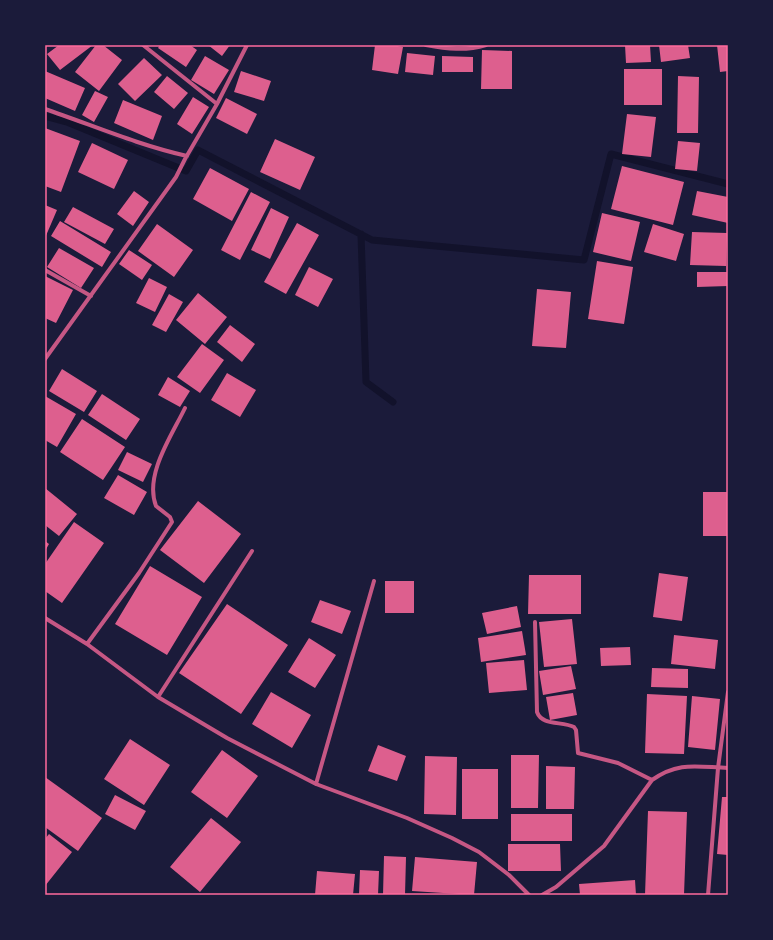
<svg xmlns="http://www.w3.org/2000/svg" width="773" height="940" font-family="Rubik,sans-serif">
<style>
.lines{fill:none;stroke-linecap:round;stroke-linejoin:round}
.stream{stroke:#12122b;stroke-width:7}
.building{fill:#dd5f8e}
.minor{stroke:#c65784;stroke-width:4}
.neatline{fill:none;stroke:#ff6b9d;stroke-width:1.5}
</style>
<rect width="100%" height="100%" fill="#1b1b3a"/>
<g class="lines">
<path class="stream" d="M 45,116 L 67,122 L 186,171 L 198,150 L 372,240 L 584,260 L 611,154 L 728,184
M 361,234 L 366,382 L 393,402"/>
</g>
<path class="building" d="M 59,45 L 93,45 L 60,70 L 47,54 Z
M 96,45 L 103,45 L 122,60 L 99,91 L 75,72 Z
M 160,45 L 190,45 L 197,50 L 186,67 L 158,48 Z
M 208,45 L 230,45 L 222,56 Z
M 375,45 L 392,45 L 403,47 L 398,74 L 372,70 Z
M 625,45 L 650,45 L 651,62 L 626,63 Z
M 659,45 L 688,45 L 690,58 L 661,62 Z
M 717,45 L 728,45 L 728,71 L 720,72 Z
M 482,50 L 512,51 L 512,89 L 481,89 Z
M 407,53 L 435,56 L 433,75 L 405,72 Z
M 205,56 L 229,70 L 214,94 L 191,80 Z
M 442,56 L 473,57 L 473,72 L 442,72 Z
M 144,58 L 162,75 L 135,101 L 118,84 Z
M 624,69 L 662,69 L 662,105 L 624,105 Z
M 45,71 L 85,88 L 75,111 L 45,98 Z
M 241,71 L 271,81 L 264,101 L 234,92 Z
M 167,76 L 188,93 L 174,109 L 154,92 Z
M 678,76 L 699,77 L 698,133 L 677,133 Z
M 95,91 L 108,97 L 94,122 L 82,115 Z
M 193,97 L 209,107 L 192,134 L 177,124 Z
M 226,98 L 257,114 L 247,134 L 216,118 Z
M 123,100 L 162,116 L 153,140 L 114,123 Z
M 627,114 L 656,117 L 651,157 L 622,154 Z
M 45,128 L 80,141 L 61,192 L 45,186 Z
M 275,139 L 315,157 L 300,190 L 260,172 Z
M 678,141 L 700,143 L 697,171 L 675,169 Z
M 92,143 L 128,160 L 114,189 L 78,172 Z
M 622,166 L 684,182 L 673,225 L 611,209 Z
M 210,168 L 249,189 L 232,221 L 193,199 Z
M 134,191 L 149,202 L 133,226 L 117,214 Z
M 697,191 L 728,197 L 728,223 L 692,215 Z
M 251,192 L 270,202 L 240,260 L 221,250 Z
M 45,205 L 57,210 L 45,238 Z
M 73,207 L 114,229 L 105,244 L 64,222 Z
M 271,208 L 289,217 L 270,259 L 251,250 Z
M 602,213 L 640,222 L 631,261 L 593,252 Z
M 60,221 L 111,252 L 102,267 L 51,236 Z
M 297,223 L 319,235 L 286,294 L 264,282 Z
M 157,224 L 193,250 L 174,277 L 138,251 Z
M 653,224 L 684,234 L 676,261 L 644,252 Z
M 692,232 L 727,233 L 726,266 L 690,265 Z
M 59,248 L 94,268 L 81,288 L 47,267 Z
M 129,250 L 152,265 L 142,280 L 119,264 Z
M 597,261 L 633,267 L 624,324 L 588,319 Z
M 309,267 L 333,279 L 318,307 L 295,295 Z
M 697,272 L 728,272 L 728,286 L 697,287 Z
M 45,276 L 73,290 L 56,323 L 45,318 Z
M 149,278 L 167,287 L 155,312 L 136,303 Z
M 537,289 L 571,292 L 566,348 L 532,346 Z
M 198,293 L 227,317 L 205,344 L 176,320 Z
M 169,294 L 183,302 L 166,332 L 152,325 Z
M 230,325 L 255,344 L 242,362 L 217,342 Z
M 202,344 L 224,360 L 200,393 L 177,377 Z
M 62,369 L 97,391 L 84,412 L 49,391 Z
M 227,373 L 256,390 L 240,417 L 211,400 Z
M 168,377 L 190,391 L 180,407 L 158,395 Z
M 102,394 L 140,419 L 126,440 L 88,415 Z
M 45,396 L 76,414 L 57,447 L 45,440 Z
M 82,419 L 125,447 L 103,480 L 60,452 Z
M 127,452 L 152,464 L 143,482 L 118,470 Z
M 118,475 L 147,492 L 134,515 L 104,498 Z
M 45,488 L 77,514 L 59,536 L 45,525 Z
M 703,492 L 728,492 L 728,536 L 703,536 Z
M 198,501 L 241,534 L 204,583 L 160,550 Z
M 74,522 L 104,543 L 62,603 L 45,591 L 45,564 Z
M 45,541 L 49,544 L 45,551 Z
M 150,566 L 202,597 L 167,655 L 115,624 Z
M 659,573 L 688,577 L 682,621 L 653,617 Z
M 529,575 L 581,575 L 581,614 L 528,614 Z
M 385,581 L 414,581 L 414,613 L 385,613 Z
M 320,600 L 351,611 L 342,634 L 311,622 Z
M 227,604 L 288,645 L 241,714 L 179,673 Z
M 517,606 L 521,627 L 487,634 L 482,613 Z
M 572,619 L 577,664 L 544,667 L 539,622 Z
M 522,631 L 526,655 L 481,662 L 478,638 Z
M 674,635 L 718,640 L 715,669 L 671,664 Z
M 309,638 L 336,655 L 315,688 L 288,672 Z
M 630,647 L 631,665 L 601,666 L 600,648 Z
M 524,660 L 527,690 L 489,693 L 486,663 Z
M 571,666 L 576,689 L 543,695 L 539,671 Z
M 652,668 L 688,669 L 688,688 L 651,687 Z
M 271,692 L 311,715 L 292,748 L 252,724 Z
M 573,693 L 577,715 L 550,720 L 546,697 Z
M 647,694 L 687,696 L 684,754 L 645,753 Z
M 692,696 L 720,699 L 715,750 L 688,747 Z
M 130,739 L 170,765 L 144,805 L 104,779 Z
M 378,745 L 406,756 L 397,781 L 368,771 Z
M 222,750 L 258,776 L 227,818 L 191,792 Z
M 511,755 L 539,755 L 538,808 L 511,808 Z
M 425,756 L 457,757 L 456,815 L 424,814 Z
M 546,766 L 575,767 L 574,809 L 546,809 Z
M 462,769 L 498,769 L 498,819 L 462,819 Z
M 45,777 L 102,818 L 78,851 L 45,827 Z
M 115,795 L 146,811 L 135,830 L 105,814 Z
M 722,797 L 728,797 L 728,855 L 717,854 Z
M 648,811 L 687,812 L 684,895 L 645,895 Z
M 511,814 L 572,814 L 572,841 L 511,841 Z
M 211,818 L 241,842 L 200,892 L 170,867 Z
M 49,834 L 72,852 L 45,886 L 45,839 Z
M 508,844 L 560,844 L 561,871 L 508,871 Z
M 384,856 L 406,857 L 405,895 L 383,895 Z
M 415,857 L 477,862 L 474,895 L 412,891 Z
M 360,870 L 379,871 L 378,895 L 359,895 Z
M 317,871 L 355,874 L 353,895 L 315,895 Z
M 635,880 L 636,895 L 580,895 L 579,884 Z"/>
<g class="lines">
<path class="minor" d="M 143,45 L 217,104
M 426,45 C 447,49 466,51 486,45
M 45,109 C 92,125 138,145 187,156
M 45,270 L 91,296
M 45,359 L 176,177 L 185,159 L 217,104 L 247,45
M 45,618 L 87,644 L 158,697 L 227,738 L 316,784 L 407,818 L 452,838 L 479,852 L 509,875 L 529,895
M 535,622 L 537,712 C 542,726 562,721 574,727 L 576,730 L 578,753 L 618,763 L 652,780
M 87,644 L 139,573 L 172,522 L 170,517 L 156,506 C 144,475 172,435 185,408
M 158,697 L 252,551
M 316,784 L 374,581
M 542,895 L 556,887 L 604,846 L 652,780 C 679,761 697,767 728,768
M 708,895 L 718,768 L 728,692"/>
</g>
<rect width="773" height="940" fill="none" stroke="#1b1b3a" stroke-width="92"/>
<rect x="46" y="46" width="681" height="848" class="neatline"/>
</svg>
